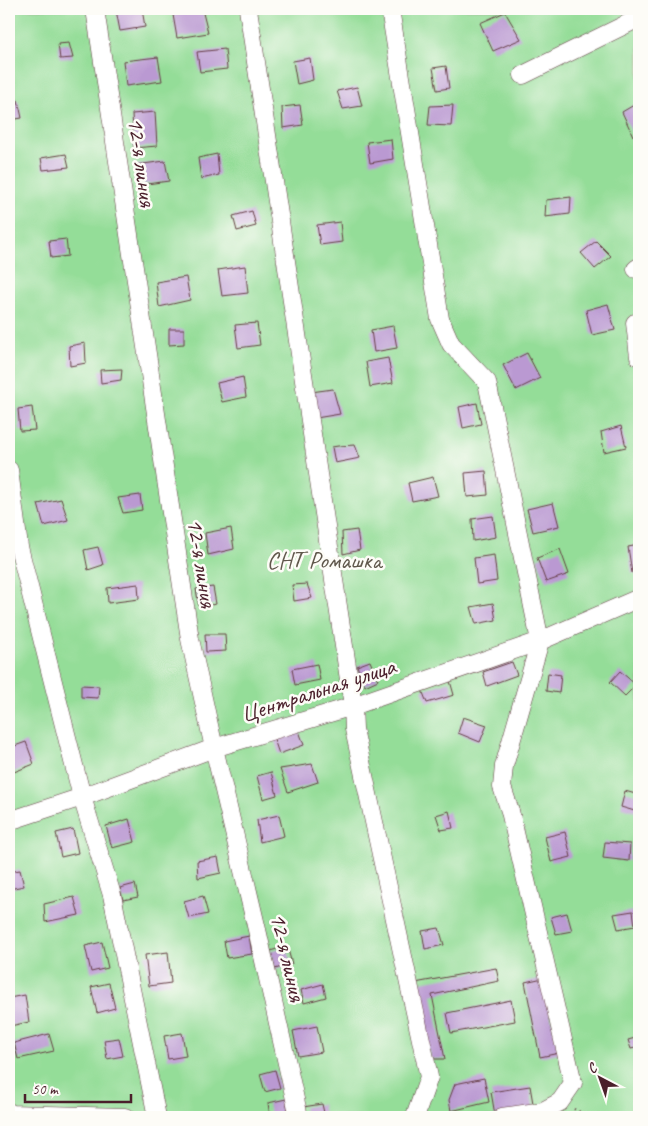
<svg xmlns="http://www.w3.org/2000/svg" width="648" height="1126" font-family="Caveat,sans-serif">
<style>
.green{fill:#94dd98;stroke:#6f7e62}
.building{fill:#ba99d2}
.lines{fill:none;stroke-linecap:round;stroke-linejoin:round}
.minor-casing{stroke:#643c43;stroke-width:19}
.path{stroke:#643c43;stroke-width:2.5;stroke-dasharray:1 4;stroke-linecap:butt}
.minor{stroke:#fff;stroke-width:18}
.labels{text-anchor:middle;stroke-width:5;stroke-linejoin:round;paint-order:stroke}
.street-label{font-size:24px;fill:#4a1f2b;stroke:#fdfcf7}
.park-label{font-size:24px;fill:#60584c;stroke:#fdfcf7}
</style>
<rect width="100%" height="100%" fill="#fdfcf7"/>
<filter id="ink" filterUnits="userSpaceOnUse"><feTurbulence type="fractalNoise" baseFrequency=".02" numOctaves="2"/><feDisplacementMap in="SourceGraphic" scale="10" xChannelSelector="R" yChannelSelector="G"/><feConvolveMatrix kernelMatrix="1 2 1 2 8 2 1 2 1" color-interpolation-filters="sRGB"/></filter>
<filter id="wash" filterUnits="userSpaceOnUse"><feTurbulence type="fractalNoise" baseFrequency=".0096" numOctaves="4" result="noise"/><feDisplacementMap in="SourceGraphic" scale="20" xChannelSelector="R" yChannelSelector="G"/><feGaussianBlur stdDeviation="1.12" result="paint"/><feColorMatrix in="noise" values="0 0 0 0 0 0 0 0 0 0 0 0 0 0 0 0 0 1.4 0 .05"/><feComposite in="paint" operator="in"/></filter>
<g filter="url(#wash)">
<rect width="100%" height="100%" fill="#f5e3ca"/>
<path class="green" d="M 9,9 L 639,9 L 639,1117 L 634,1117 L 622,1113 L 582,1112 L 571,1117 L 9,1117 Z"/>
<g id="blocks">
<path class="building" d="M 126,9 L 142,9 L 145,27 L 120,31 L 116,10 Z
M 172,9 L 202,9 L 208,33 L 177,38 Z
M 505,12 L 521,39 L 493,51 L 480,23 Z
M 69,43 L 73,58 L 60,59 L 58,44 Z
M 225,49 L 227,69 L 200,72 L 197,52 Z
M 158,57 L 162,81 L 126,86 L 123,61 Z
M 310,58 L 313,80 L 297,84 L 293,61 Z
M 446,66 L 449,88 L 437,90 L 433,68 Z
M 357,87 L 362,106 L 343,109 L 337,91 Z
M 18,100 L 22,118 L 10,120 L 9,101 Z
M 639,102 L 639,133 L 633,136 L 622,112 Z
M 300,105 L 303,125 L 283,128 L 282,107 Z
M 453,105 L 451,126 L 428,125 L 430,106 Z
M 155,112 L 157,146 L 134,148 L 132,114 Z
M 391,139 L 393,159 L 370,163 L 367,142 Z
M 66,154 L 69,167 L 43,170 L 41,158 Z
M 217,154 L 219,175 L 201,179 L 198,158 Z
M 165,161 L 169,181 L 139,185 L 136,165 Z
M 571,197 L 570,214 L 545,217 L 546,200 Z
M 252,211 L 256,226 L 237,231 L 233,216 Z
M 340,222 L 342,242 L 320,245 L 317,225 Z
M 66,239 L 68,256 L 51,258 L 49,241 Z
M 596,241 L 611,256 L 595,269 L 581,253 Z
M 245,266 L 248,293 L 222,296 L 218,270 Z
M 186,277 L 190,300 L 159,307 L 156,282 Z
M 608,304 L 615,330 L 592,335 L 586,310 Z
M 257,323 L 260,345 L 238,348 L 235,325 Z
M 393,326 L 397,348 L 374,352 L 371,330 Z
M 169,329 L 184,329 L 184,344 L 169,345 Z
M 85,343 L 86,363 L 70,366 L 69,346 Z
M 527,353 L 540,378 L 516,390 L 503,365 Z
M 388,358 L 393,383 L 370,387 L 366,362 Z
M 122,369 L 121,380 L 101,383 L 100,370 Z
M 243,377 L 246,397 L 222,402 L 217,383 Z
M 333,389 L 340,414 L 316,418 L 311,392 Z
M 477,403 L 481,424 L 463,428 L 459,407 Z
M 32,407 L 35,430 L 20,431 L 18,409 Z
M 621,426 L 626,447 L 604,452 L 601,432 Z
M 355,445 L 360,458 L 335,463 L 332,447 L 338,446 Z
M 486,471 L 488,495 L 467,497 L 465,473 Z
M 433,477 L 438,496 L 412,501 L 408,483 Z
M 140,495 L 142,510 L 123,513 L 118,498 Z
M 61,499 L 68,520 L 44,526 L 38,504 Z
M 553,503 L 559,526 L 533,532 L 527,509 Z
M 493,516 L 496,537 L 473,541 L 472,519 Z
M 231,528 L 234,549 L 208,555 L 205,533 Z
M 357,530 L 360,550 L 343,554 L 342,532 Z
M 639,545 L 639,572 L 632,573 L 628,547 Z
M 98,547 L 103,565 L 88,570 L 84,550 Z
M 560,549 L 569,574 L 546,582 L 537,558 Z
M 494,555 L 497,581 L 477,584 L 474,558 Z
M 138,584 L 139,599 L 108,603 L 107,588 Z
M 307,584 L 312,598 L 294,601 L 292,585 Z
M 213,587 L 216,604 L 199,607 L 196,589 Z
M 493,603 L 496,620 L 476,624 L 471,607 Z
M 205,634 L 225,634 L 226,651 L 206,652 Z
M 370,661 L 378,680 L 365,686 L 357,666 Z
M 512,662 L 517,675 L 487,686 L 483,672 Z
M 317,664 L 320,680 L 295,685 L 292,669 Z
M 620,671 L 636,685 L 625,696 L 610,682 Z
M 548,673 L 561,675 L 559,693 L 546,691 Z
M 450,681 L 454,695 L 427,703 L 422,690 Z
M 81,685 L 99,686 L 98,698 L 81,697 Z
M 463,717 L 487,725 L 480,742 L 458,733 Z
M 298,728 L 304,745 L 279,754 L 273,736 Z
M 26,742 L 34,764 L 9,774 L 9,748 Z
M 312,764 L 318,782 L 288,792 L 280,769 Z
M 271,772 L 277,795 L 263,799 L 257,776 Z
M 625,791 L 639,795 L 638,812 L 621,807 Z
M 449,811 L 453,828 L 441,830 L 436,815 Z
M 279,815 L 284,836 L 260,842 L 257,820 Z
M 129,819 L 135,842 L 112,848 L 106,826 Z
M 73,829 L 78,853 L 61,857 L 56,833 Z
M 565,832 L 571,857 L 551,862 L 545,837 Z
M 605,842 L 630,844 L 629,861 L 603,858 Z
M 218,857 L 221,873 L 198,878 L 197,861 Z
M 20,870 L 24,886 L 9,889 L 9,872 Z
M 135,884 L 138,897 L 123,900 L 120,888 Z
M 203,896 L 208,914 L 189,918 L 184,901 Z
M 74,897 L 79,915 L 45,922 L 44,904 Z
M 633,911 L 635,926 L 618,929 L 614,914 Z
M 567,913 L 572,931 L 556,934 L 551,917 Z
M 439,928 L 444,945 L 425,949 L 422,931 Z
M 249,936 L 252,954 L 227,958 L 224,941 Z
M 102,942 L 108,968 L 91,972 L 85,946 Z
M 287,946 L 292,964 L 275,969 L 270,951 Z
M 168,952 L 171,983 L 149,986 L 145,955 Z
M 496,968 L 499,981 L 432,995 L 445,1059 L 430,1059 L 415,983 Z
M 543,978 L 559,1053 L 540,1057 L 525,982 Z
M 109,983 L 115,1008 L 97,1013 L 91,987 Z
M 323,984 L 326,997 L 304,1003 L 301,990 Z
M 25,995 L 29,1022 L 10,1026 L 9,998 Z
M 511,1000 L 515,1021 L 451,1033 L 447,1013 Z
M 317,1026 L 322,1052 L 298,1056 L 293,1031 Z
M 182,1033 L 186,1056 L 168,1059 L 164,1036 Z
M 49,1034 L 54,1051 L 18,1059 L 14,1043 Z
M 639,1037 L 639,1047 L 631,1049 L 628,1040 Z
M 119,1038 L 123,1056 L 107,1059 L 104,1040 Z
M 275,1070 L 280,1088 L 265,1092 L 260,1074 Z
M 484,1078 L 489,1102 L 451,1111 L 449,1100 L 455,1084 Z
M 530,1086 L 534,1109 L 495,1115 L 491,1092 Z
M 286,1099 L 289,1117 L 270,1117 L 268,1103 Z
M 322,1104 L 325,1117 L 305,1117 L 303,1107 Z"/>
</g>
</g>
<g filter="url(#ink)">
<use href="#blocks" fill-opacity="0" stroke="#643c43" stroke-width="1"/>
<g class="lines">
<defs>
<path id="minor" d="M 95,9 L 190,639 L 214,748 L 258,934 L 299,1117
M 248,9 L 353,706 L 354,729 L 429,1077 L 415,1117
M 390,9 L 440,319 L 451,344 L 487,382 L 540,641 L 504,766 L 502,787 L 510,811 L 573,1083 L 560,1102 L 543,1111 L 502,1117
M 523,75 L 639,18
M 636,269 L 639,267
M 635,323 L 639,357
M 9,470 L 19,547 L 82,797 L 112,895 L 157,1117
M 9,821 L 82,797 L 214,748 L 353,706 L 540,641 L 639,598
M 9,1112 L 9,1114 L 125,1117"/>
</defs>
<use href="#minor" class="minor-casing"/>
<path class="path" d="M 574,1109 C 591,1119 612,1113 631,1117"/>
<use href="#minor" class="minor"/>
</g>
</g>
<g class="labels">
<g class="street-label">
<text transform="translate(142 162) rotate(82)" y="8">12-я линия</text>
<text transform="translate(202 563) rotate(81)" y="8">12-я линия</text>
<text transform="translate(318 690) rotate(-18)" y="8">Центральная улица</text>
<text transform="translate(288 957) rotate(77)" y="8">12-я линия</text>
</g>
<g class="park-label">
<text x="324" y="568">СНТ Ромашка</text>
</g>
</g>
<rect width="648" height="1126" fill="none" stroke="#fdfcf7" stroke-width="30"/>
<g transform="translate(600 1078) rotate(319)" stroke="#fdfcf7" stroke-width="4" paint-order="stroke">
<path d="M0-4L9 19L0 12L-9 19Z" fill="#4a1f2b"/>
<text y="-8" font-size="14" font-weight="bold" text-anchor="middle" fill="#4a1f2b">С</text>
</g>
<path d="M25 1094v8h106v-8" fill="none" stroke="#4a1f2b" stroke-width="2.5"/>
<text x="32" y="1094" font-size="15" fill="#4a1f2b" stroke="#fdfcf7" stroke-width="4" paint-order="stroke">50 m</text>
</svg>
